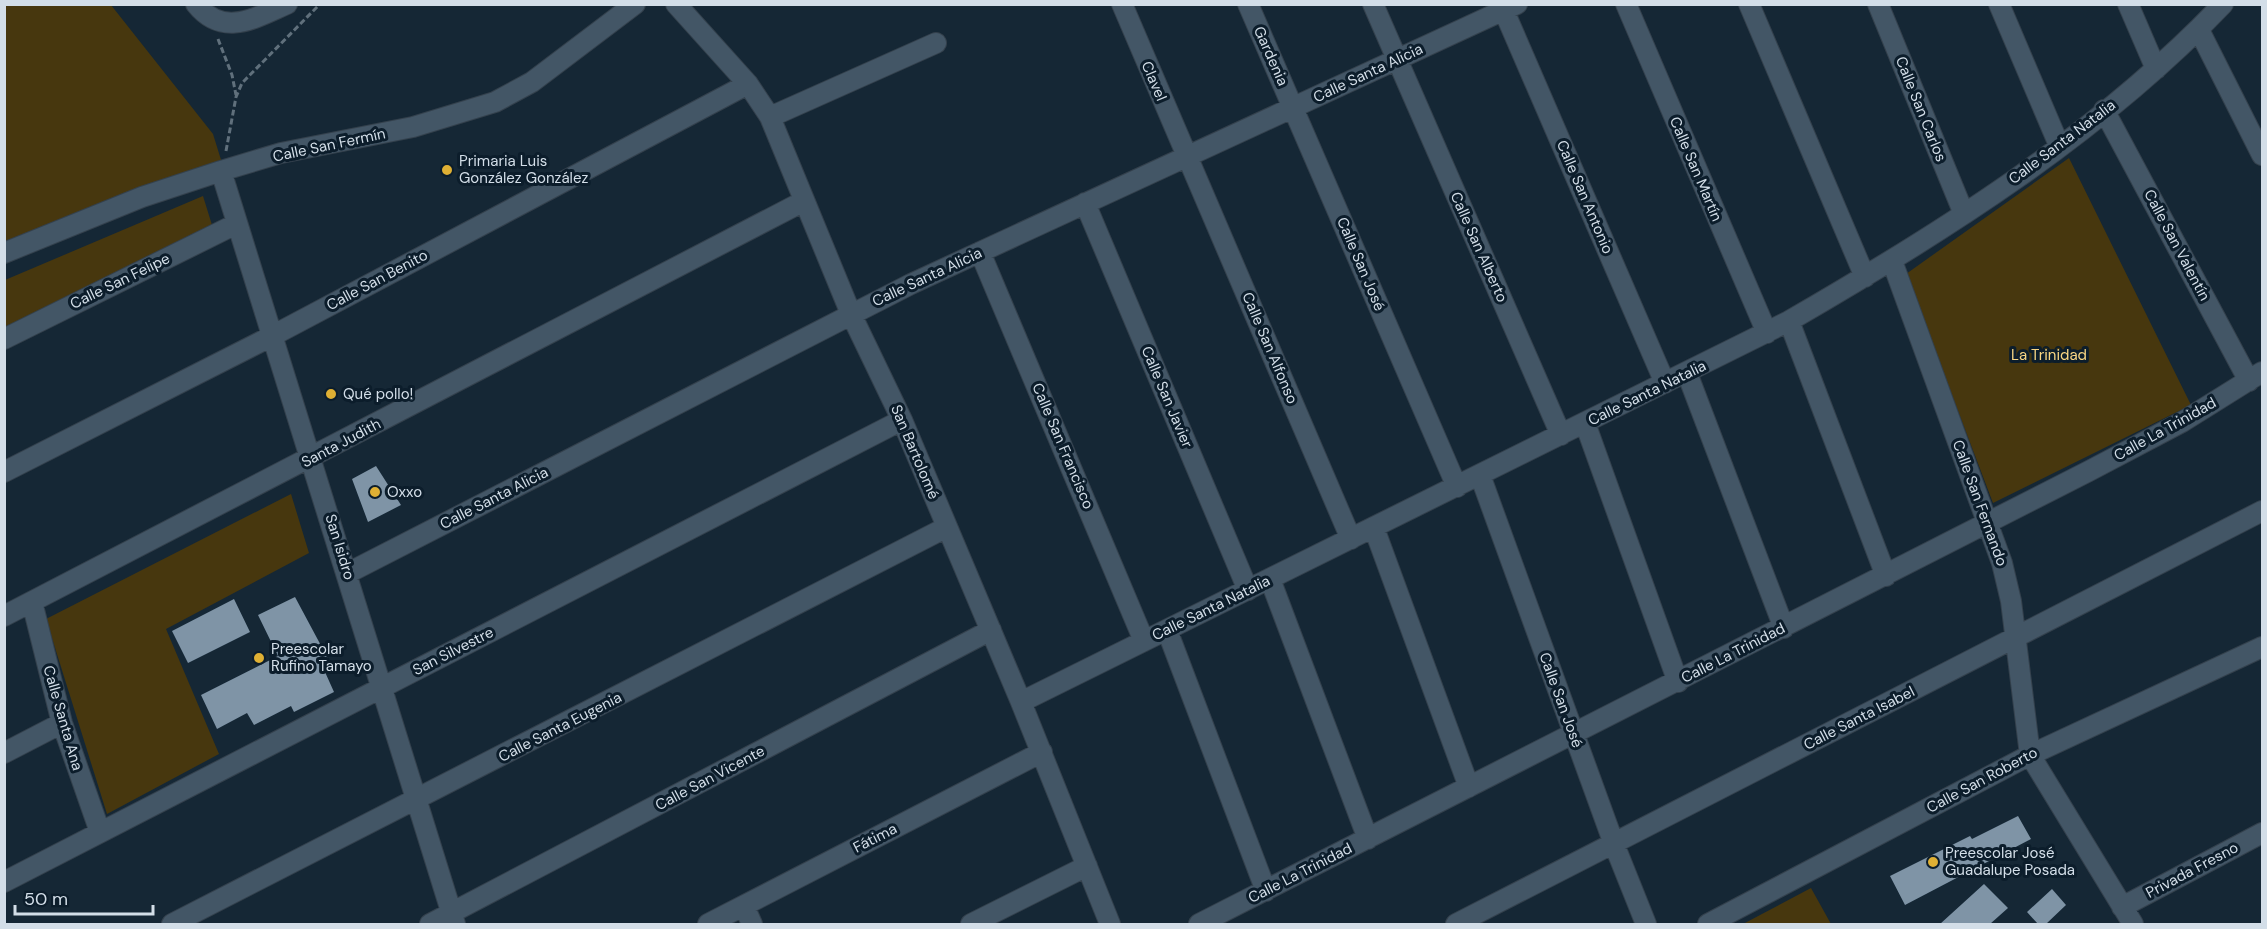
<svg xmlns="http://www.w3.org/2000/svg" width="2267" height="929" font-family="'DM Sans',sans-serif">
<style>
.green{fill:#47370e}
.building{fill:#7f94a6}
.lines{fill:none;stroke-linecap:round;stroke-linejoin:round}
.street-casing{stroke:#34414d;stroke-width:22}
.path{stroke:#60707c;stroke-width:3;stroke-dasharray:6 3;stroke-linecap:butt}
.street{stroke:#435666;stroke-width:20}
.poi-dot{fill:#dfb034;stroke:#0c1d2b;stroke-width:2}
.labels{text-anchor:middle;stroke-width:6;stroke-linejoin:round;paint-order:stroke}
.street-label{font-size:15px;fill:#d3dee8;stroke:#0c1d2b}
.poi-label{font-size:15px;fill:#d3dee8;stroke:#0c1d2b;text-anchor:start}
.park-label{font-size:15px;fill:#f9d683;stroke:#0c1d2b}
</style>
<rect width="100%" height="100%" fill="#152735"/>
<path class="green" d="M 5,5 L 111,5 L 213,134 L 222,163 L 5,249 Z
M 2069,158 L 2191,405 L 1993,503 L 1906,274 Z
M 203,196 L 212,225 L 5,331 L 5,280 Z
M 291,494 L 309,553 L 166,629 L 219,754 L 107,814 L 46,619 Z
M 1811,888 L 1831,924 L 1743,924 Z"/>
<path class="building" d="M 376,466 L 401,505 L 368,522 L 352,479 Z
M 295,597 L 333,668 L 325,672 L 334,692 L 294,712 L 291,706 L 254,725 L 247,713 L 217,729 L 201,695 L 278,656 L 258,615 Z
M 234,599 L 250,632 L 188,663 L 172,631 Z
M 2018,816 L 2031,839 L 1905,905 L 1890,876 L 1970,836 L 1972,839 Z
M 1984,884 L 2008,908 L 1990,924 L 1940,924 Z
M 2052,889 L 2066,905 L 2046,924 L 2038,924 L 2027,912 Z"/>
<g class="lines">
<defs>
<path id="street" d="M 196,4 C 223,38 255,18 287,4
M 676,4 L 748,84 L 770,117 L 851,314 L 902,420 L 1021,702 L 1110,924
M 1122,4 L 1351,539
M 1248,4 L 1457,487
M 1373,4 L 1561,435
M 1501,4 L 1665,383
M 1626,4 L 1767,333
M 1749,4 L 1865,277
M 1878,4 L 1964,214
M 1999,4 L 2059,145
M 2128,4 L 2156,69
M 2199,30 L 2262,155
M 2104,110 L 2249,381
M 770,117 L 936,43
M 221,171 L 455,924
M 1085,203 L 1248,590
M 980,252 L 1144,641
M 4,253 L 142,197 L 221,171 L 281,153 L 413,127 L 495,102 L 532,82 L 635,4
M 1892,261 L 2002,563 L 2011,601 L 2030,755 L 2133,924
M 1789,321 L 1886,576
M 4,339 L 236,224
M 1687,373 L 1784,628
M 1585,423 L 1678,682
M 4,472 L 272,336 L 748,84
M 1480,475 L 1614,844 L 1646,924
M 1374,528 L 1469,787
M 348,573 L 911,284 L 1517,4
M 1270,579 L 1368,839
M 32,602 L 62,723 L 100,832
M 4,616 L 804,201
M 1167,630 L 1266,891
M 1021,702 L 1789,321 C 1943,232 2099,134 2223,4
M 4,753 L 62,723
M 4,882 L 902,420
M 744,906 L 752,924
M 2122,907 L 2262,833
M 172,924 L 947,527
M 430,924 L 991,630
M 708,924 L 1042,752
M 971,924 L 1087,866
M 1199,924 L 2089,471 L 2182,422 L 2262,372
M 1456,924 L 2262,511
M 1708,924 L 2030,755 L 2262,647"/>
</defs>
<use href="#street" class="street-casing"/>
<path class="path" d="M 218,39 L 232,75 L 236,95
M 226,151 L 236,97 L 242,83 L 320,4"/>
<use href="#street" class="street"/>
</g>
<g class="poi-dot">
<circle cx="447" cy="170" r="6"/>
<circle cx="331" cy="394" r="6"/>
<circle cx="375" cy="492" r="6"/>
<circle cx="259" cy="658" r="6"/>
<circle cx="1933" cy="862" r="6"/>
</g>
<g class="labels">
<g class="street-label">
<text transform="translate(1271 56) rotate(66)" y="5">Gardenia</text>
<text transform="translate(1368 73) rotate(-25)" y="5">Calle Santa Alicia</text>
<text transform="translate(1154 81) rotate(67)" y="5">Clavel</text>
<text transform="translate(1921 109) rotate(68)" y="5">Calle San Carlos</text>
<text transform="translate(2062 142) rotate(-37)" y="5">Calle Santa Natalia</text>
<text transform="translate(329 145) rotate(-12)" y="5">Calle San Fermín</text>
<text transform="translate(1696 169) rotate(67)" y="5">Calle San Martín</text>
<text transform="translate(1585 197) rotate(67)" y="5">Calle San Antonio</text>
<text transform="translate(2177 245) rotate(62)" y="5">Calle San Valentín</text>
<text transform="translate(1479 247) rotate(66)" y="5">Calle San Alberto</text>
<text transform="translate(1361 264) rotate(67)" y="5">Calle San José</text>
<text transform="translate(927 277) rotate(-25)" y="5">Calle Santa Alicia</text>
<text transform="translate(377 280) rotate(-28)" y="5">Calle San Benito</text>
<text transform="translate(120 281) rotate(-26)" y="5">Calle San Felipe</text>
<text transform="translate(1270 348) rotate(67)" y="5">Calle San Alfonso</text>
<text transform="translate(1647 393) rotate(-26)" y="5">Calle Santa Natalia</text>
<text transform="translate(1167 397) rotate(67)" y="5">Calle San Javier</text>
<text transform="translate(2165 429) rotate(-29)" y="5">Calle La Trinidad</text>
<text transform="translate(341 443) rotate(-28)" y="5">Santa Judith</text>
<text transform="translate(1063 446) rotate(67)" y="5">Calle San Francisco</text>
<text transform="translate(915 452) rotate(67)" y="5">San Bartolomé</text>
<text transform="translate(494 498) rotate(-27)" y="5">Calle Santa Alicia</text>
<text transform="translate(1980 503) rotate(70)" y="5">Calle San Fernando</text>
<text transform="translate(340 547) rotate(73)" y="5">San Isidro</text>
<text transform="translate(1211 608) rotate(-26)" y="5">Calle Santa Natalia</text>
<text transform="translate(453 651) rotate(-27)" y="5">San Silvestre</text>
<text transform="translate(1733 653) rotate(-27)" y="5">Calle La Trinidad</text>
<text transform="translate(1561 700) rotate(70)" y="5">Calle San José</text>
<text transform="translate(63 718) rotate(74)" y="5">Calle Santa Ana</text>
<text transform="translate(1859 718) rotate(-27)" y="5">Calle Santa Isabel</text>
<text transform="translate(560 727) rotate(-27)" y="5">Calle Santa Eugenia</text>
<text transform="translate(710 778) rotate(-28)" y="5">Calle San Vicente</text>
<text transform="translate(1982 780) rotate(-28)" y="5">Calle San Roberto</text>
<text transform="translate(875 838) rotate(-27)" y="5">Fátima</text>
<text transform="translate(2192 870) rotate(-28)" y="5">Privada Fresno</text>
<text transform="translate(1300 873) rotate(-27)" y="5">Calle La Trinidad</text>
</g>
<g class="poi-label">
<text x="459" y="166">Primaria Luis<tspan x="459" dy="17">González González</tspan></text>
<text x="343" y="399">Qué pollo!</text>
<text x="387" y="497">Oxxo</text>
<text x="271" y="654">Preescolar<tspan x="271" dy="17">Rufino Tamayo</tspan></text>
<text x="1945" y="858">Preescolar José<tspan x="1945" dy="17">Guadalupe Posada</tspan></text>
</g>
<g class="park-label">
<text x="2049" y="360">La Trinidad</text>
</g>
</g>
<rect width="2267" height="929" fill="none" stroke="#d3dee8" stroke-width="12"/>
<path d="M15 905v9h138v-9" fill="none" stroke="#d3dee8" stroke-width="3"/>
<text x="24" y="905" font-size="18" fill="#d3dee8" stroke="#0c1d2b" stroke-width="4.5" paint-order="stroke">50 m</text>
</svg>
